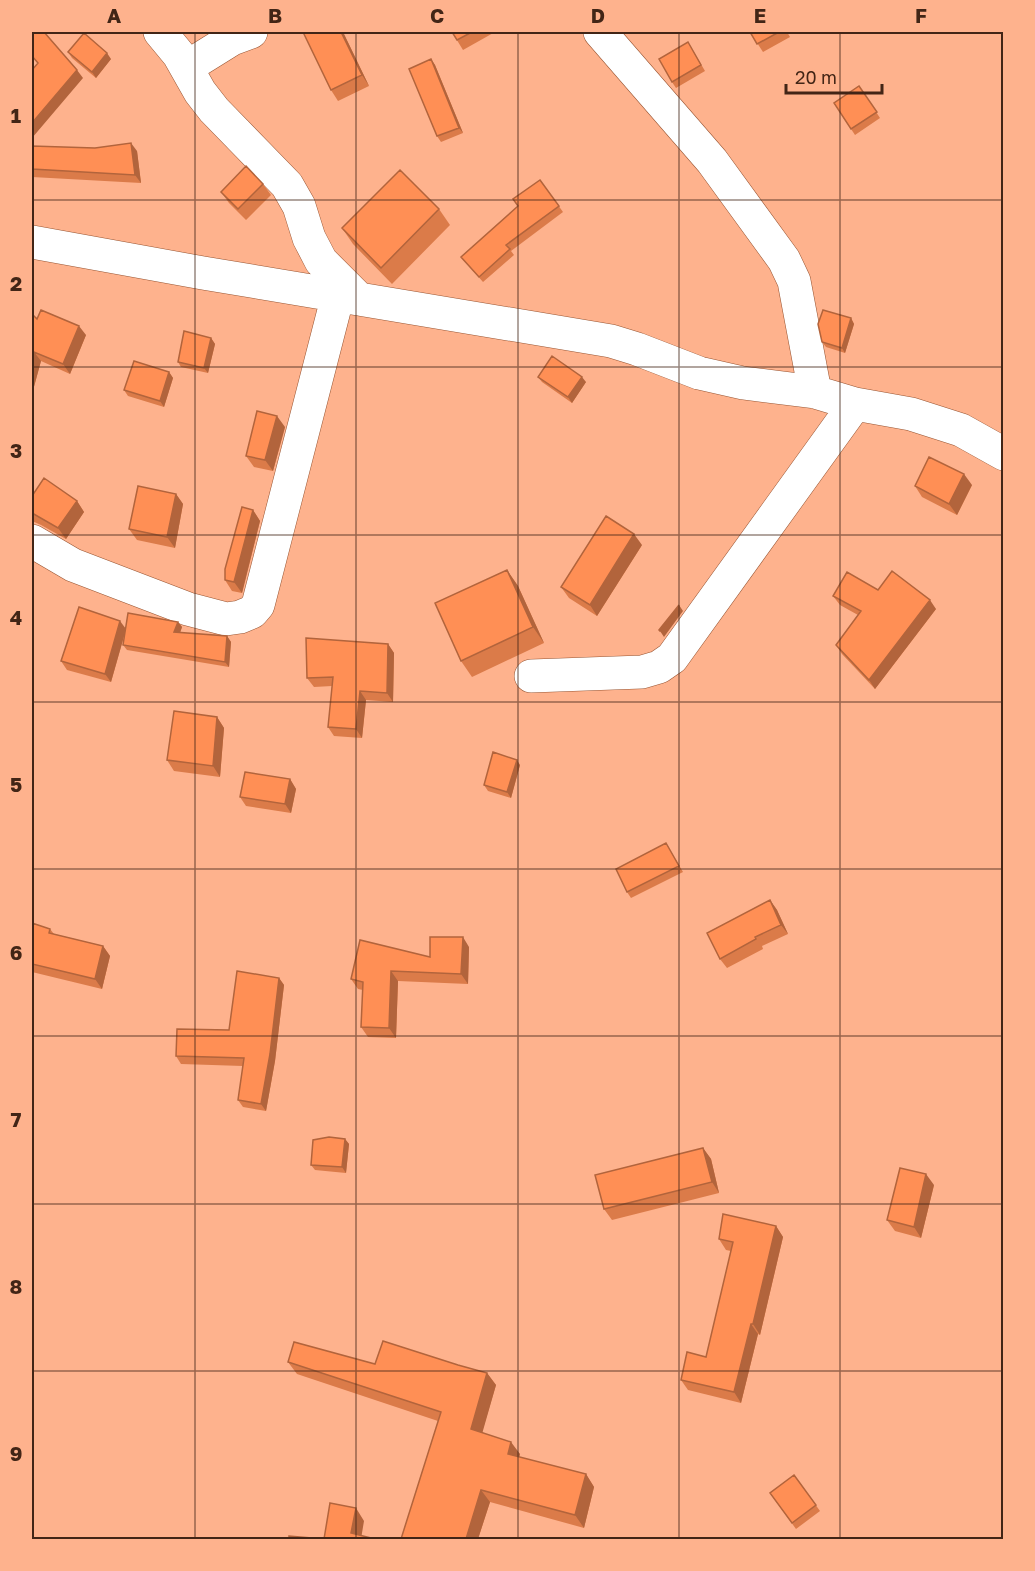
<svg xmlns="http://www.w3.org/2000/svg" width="1035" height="1571" font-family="'Golos Text',sans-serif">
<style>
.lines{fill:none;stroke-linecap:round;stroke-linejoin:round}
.minor-casing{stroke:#985532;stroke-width:34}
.minor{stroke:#fff;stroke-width:33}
.wall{fill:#db7b49}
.shaded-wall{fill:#b2643c}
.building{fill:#ff8f55;stroke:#b2643c;stroke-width:1.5}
.grid{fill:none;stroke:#422516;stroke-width:1.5;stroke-opacity:0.55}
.neatline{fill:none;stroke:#422516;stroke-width:2}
.grid-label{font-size:20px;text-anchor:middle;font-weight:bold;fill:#422516}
</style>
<rect width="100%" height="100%" fill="#feb28d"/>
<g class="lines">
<defs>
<path id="minor" d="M 160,32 L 179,55 L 200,92 L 214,110 L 287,185 L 299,206 L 309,238 L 321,261 L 359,299
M 600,32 L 712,161 L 784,260 L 794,281 L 815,392
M 187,67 L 232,39 L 251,32
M 32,242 L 203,273 L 611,341 L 637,349 L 699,373 L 743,383 L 815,392 L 855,404 L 911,414 L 961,430 L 1004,454
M 32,541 L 73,565 L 188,609 L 226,619 L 240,617 L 252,612 L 258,605 L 338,295
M 531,676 L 642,672 L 659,667 L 672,658 L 855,404"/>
</defs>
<use href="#minor" class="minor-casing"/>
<use href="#minor" class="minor"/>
</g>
<path class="wall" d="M 343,32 L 369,86 L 338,101 L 331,90 Z
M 452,32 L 495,32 L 463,50 Z
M 750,32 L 787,32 L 790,37 L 763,52 Z
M 688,42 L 705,71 L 676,88 L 672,82 Z
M 68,52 L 111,59 L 96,78 L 72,58 Z
M 431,59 L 435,65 L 463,133 L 441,142 L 437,136 Z
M 859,86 L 880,118 L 855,135 L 834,103 Z
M 32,146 L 137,151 L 141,183 L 32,177 Z
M 540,180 L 563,212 L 511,251 L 514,255 L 483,282 L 461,257 L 518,206 Z
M 263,184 L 271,195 L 246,220 L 229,203 L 221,192 Z
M 439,209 L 450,225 L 392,284 L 353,244 L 342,228 Z
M 32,314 L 37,319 L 86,335 L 70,374 L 41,361 L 32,394 Z
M 851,318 L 854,324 L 845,353 L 826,347 L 822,342 Z
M 211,338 L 215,344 L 208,373 L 181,367 L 178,362 Z
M 169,372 L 173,378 L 164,407 L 128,396 L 124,390 Z
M 538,377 L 586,382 L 572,403 L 542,382 Z
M 285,427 L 273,471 L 254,467 L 246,456 Z
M 972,485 L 957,515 L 922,497 L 915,486 Z
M 176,494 L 183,504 L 175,548 L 137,540 L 129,529 Z
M 32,496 L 77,501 L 84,512 L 66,539 L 41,525 L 32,521 Z
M 253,510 L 260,521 L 242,593 L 232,591 L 225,580 Z
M 642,545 L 597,616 L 569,598 L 561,587 Z
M 507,570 L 518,586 L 544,643 L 472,677 L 461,661 Z
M 878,590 L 936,609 L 875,689 L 842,654 L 836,645 L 858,615 L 840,605 L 833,596 Z
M 178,622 L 182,627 L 180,633 L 227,636 L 231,642 L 229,667 L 127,650 L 123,645 L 125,633 L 111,682 L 67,670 L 61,661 L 126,629 Z
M 388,644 L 394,653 L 393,702 L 366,700 L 362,738 L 334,736 L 328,727 L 332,686 L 314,687 L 307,678 Z
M 217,717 L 224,728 L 220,777 L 174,771 L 167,760 Z
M 520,765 L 511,798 L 488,791 L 484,785 Z
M 290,779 L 296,789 L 291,813 L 246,806 L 240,797 Z
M 666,843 L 683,872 L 631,898 L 627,892 Z
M 770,900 L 777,910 L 788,934 L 762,946 L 763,949 L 727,968 L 720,959 Z
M 32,923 L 50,929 L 54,934 L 103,946 L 110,956 L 102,989 L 32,972 Z
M 469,947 L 468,984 L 398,981 L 396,1038 L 368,1037 L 361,1027 L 363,990 L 358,989 L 351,979 L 430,957 Z
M 279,978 L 284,985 L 275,1061 L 266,1111 L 243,1107 L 238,1100 L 243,1066 L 181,1064 L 176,1056 L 229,1030 Z
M 345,1139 L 349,1144 L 346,1173 L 315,1170 L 311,1165 Z
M 703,1148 L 711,1159 L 719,1193 L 612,1220 L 604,1209 Z
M 934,1185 L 921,1238 L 895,1231 L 887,1220 Z
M 776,1226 L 783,1237 L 760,1335 L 758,1334 L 741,1403 L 688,1390 L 681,1380 L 706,1357 L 731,1251 L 726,1250 L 719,1239 Z
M 288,1362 L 458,1365 L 487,1373 L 496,1385 L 482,1432 L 520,1454 L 519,1457 L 586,1474 L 594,1487 L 584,1528 L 490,1502 L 478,1539 L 401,1539 L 438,1421 L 297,1374 Z
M 794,1475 L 820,1511 L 796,1529 L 770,1493 Z"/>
<path class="shaded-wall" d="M 341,32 L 343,32 L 369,86 L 362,75 Z
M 107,53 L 111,59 L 96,78 L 92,72 Z
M 431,59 L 435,65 L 463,133 L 459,128 Z
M 77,70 L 83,78 L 32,138 L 32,123 Z
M 131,143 L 137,151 L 141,183 L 135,175 Z
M 851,318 L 854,324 L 845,353 L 842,348 Z
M 79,326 L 86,335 L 70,374 L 63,364 Z
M 211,338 L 215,344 L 208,373 L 204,368 Z
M 34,352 L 41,361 L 32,394 L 32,362 Z
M 169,372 L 173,378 L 164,407 L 160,401 Z
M 582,377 L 586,382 L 572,403 L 568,397 Z
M 277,416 L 285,427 L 273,471 L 265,460 Z
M 964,474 L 972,485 L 957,515 L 949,504 Z
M 176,494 L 183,504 L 175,548 L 167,537 Z
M 77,501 L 84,512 L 66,539 L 58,528 Z
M 253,510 L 260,521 L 242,593 L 234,582 Z
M 634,534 L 642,545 L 597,616 L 590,605 Z
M 507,570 L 518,586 L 544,643 L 533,627 Z
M 930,600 L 936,609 L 875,689 L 869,680 Z
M 679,605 L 683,611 L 664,637 L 660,631 Z
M 120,621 L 126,629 L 111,682 L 105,674 Z
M 178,622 L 182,627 L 178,638 L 174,632 Z
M 227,636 L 231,642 L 229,667 L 225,662 Z
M 388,644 L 394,653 L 393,702 L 387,693 Z
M 360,691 L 366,700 L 362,738 L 356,729 Z
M 217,717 L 224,728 L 220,777 L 213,766 Z
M 517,760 L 520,765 L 511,798 L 507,792 Z
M 290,779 L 296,789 L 291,813 L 285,804 Z
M 770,900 L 777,910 L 788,934 L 781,925 Z
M 463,937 L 469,947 L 468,984 L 461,974 Z
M 103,946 L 110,956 L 102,989 L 95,979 Z
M 391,971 L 398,981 L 396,1038 L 389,1028 Z
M 279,978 L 284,985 L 275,1061 L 266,1111 L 261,1104 Z
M 345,1139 L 349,1144 L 346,1173 L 342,1167 Z
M 703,1148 L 711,1159 L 719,1193 L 712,1182 Z
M 926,1174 L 934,1185 L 921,1238 L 914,1227 Z
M 776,1226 L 783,1237 L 760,1335 L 753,1324 Z
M 751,1324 L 758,1334 L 741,1403 L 734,1392 Z
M 487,1373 L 496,1385 L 480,1441 L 471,1429 Z
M 511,1442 L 520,1454 L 517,1466 L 508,1454 Z
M 586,1474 L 594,1487 L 584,1528 L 575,1515 Z
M 481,1490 L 490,1502 L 478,1539 L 466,1539 Z
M 356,1508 L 364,1521 L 361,1539 L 351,1533 Z"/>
<path class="building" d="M 32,32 L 44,32 L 77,70 L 32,123 L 32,70 L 38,63 L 32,56 Z
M 303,32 L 341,32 L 362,75 L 331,90 Z
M 452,32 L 472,32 L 457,40 Z
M 750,32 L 779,32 L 757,44 Z
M 84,33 L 107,53 L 92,72 L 68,52 Z
M 688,42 L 701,65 L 672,82 L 659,59 Z
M 431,59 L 459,128 L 437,136 L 409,69 Z
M 859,86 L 877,112 L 851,129 L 834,103 Z
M 131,143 L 135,175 L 32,169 L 32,146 L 95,148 Z
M 246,166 L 263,184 L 238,209 L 221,192 Z
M 400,170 L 439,209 L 381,268 L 342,228 Z
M 540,180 L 559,206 L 506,245 L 510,249 L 479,277 L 461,257 L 518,206 L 513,199 Z
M 41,310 L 79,326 L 63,364 L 34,352 L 32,362 L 32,314 L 37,319 Z
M 823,310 L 851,318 L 842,348 L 822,342 L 818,324 Z
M 184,331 L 211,338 L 204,368 L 178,362 Z
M 552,356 L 582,377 L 568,397 L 538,377 Z
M 134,361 L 169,372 L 160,401 L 124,390 Z
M 257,411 L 277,416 L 265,460 L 246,456 Z
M 929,457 L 964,474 L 949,504 L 915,486 Z
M 44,478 L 77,501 L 58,528 L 32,513 L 32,496 Z
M 138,486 L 176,494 L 167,537 L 129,529 Z
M 242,507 L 253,510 L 234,582 L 225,580 L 225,569 Z
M 606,516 L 634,534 L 590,605 L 561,587 Z
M 507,570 L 533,627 L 461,661 L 435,603 Z
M 892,571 L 930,600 L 869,680 L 836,645 L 861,611 L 833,596 L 847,572 L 878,590 Z
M 679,605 L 660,631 L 659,630 Z
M 79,607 L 120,621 L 105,674 L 61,661 Z
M 128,613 L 178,622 L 174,632 L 227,636 L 225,662 L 123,645 Z
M 306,638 L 388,644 L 387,693 L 360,691 L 356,729 L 328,727 L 333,677 L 307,678 Z
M 174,711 L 217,717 L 213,766 L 167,760 Z
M 493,752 L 517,760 L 507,792 L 484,785 Z
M 245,772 L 290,779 L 285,804 L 240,797 Z
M 666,843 L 679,866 L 627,892 L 616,869 Z
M 770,900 L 781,925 L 755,937 L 756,939 L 720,959 L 707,933 Z
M 32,923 L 50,929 L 49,933 L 103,946 L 95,979 L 32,964 Z
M 430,937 L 463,937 L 461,974 L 391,971 L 389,1028 L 361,1027 L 363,982 L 351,979 L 360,940 L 430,957 Z
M 237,971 L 279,978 L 270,1054 L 261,1104 L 238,1100 L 244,1058 L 176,1056 L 177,1029 L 229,1030 Z
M 329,1137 L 345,1139 L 342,1167 L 311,1165 L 313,1140 Z
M 703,1148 L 712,1182 L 604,1209 L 595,1175 Z
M 900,1168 L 926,1174 L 914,1227 L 887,1220 Z
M 723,1214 L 776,1226 L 753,1324 L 751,1324 L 734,1392 L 681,1380 L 687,1352 L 706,1357 L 733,1242 L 719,1239 Z
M 383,1341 L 458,1365 L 487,1373 L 471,1429 L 511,1442 L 508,1454 L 586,1474 L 575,1515 L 481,1490 L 466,1539 L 401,1539 L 441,1412 L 288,1362 L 294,1342 L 375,1364 Z
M 794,1475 L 816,1505 L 792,1523 L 770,1493 Z
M 330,1503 L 356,1508 L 351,1533 L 375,1539 L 289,1539 L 289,1536 L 324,1539 Z"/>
<path class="grid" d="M 195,32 L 195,1540M 356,32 L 356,1540M 518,32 L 518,1540M 679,32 L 679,1540M 840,32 L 840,1540M 32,200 L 1004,200M 32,367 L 1004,367M 32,535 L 1004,535M 32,702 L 1004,702M 32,869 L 1004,869M 32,1036 L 1004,1036M 32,1204 L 1004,1204M 32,1371 L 1004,1371"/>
<rect width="1035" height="1571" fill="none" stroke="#feb28d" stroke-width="66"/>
<path d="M786 84v9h96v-9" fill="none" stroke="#422516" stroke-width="3"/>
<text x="795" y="84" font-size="18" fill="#422516" stroke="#feb28d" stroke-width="4.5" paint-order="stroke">20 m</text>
<rect x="33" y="33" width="969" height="1505" class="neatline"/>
<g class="grid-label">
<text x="114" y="23">A</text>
<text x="275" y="23">B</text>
<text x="437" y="23">C</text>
<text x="598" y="23">D</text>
<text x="760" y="23">E</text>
<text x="921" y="23">F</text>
<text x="16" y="123">1</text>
<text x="16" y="291">2</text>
<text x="16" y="458">3</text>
<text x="16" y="625">4</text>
<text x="16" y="792">5</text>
<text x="16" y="960">6</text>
<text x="16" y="1127">7</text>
<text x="16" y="1294">8</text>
<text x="16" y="1461">9</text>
</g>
</svg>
